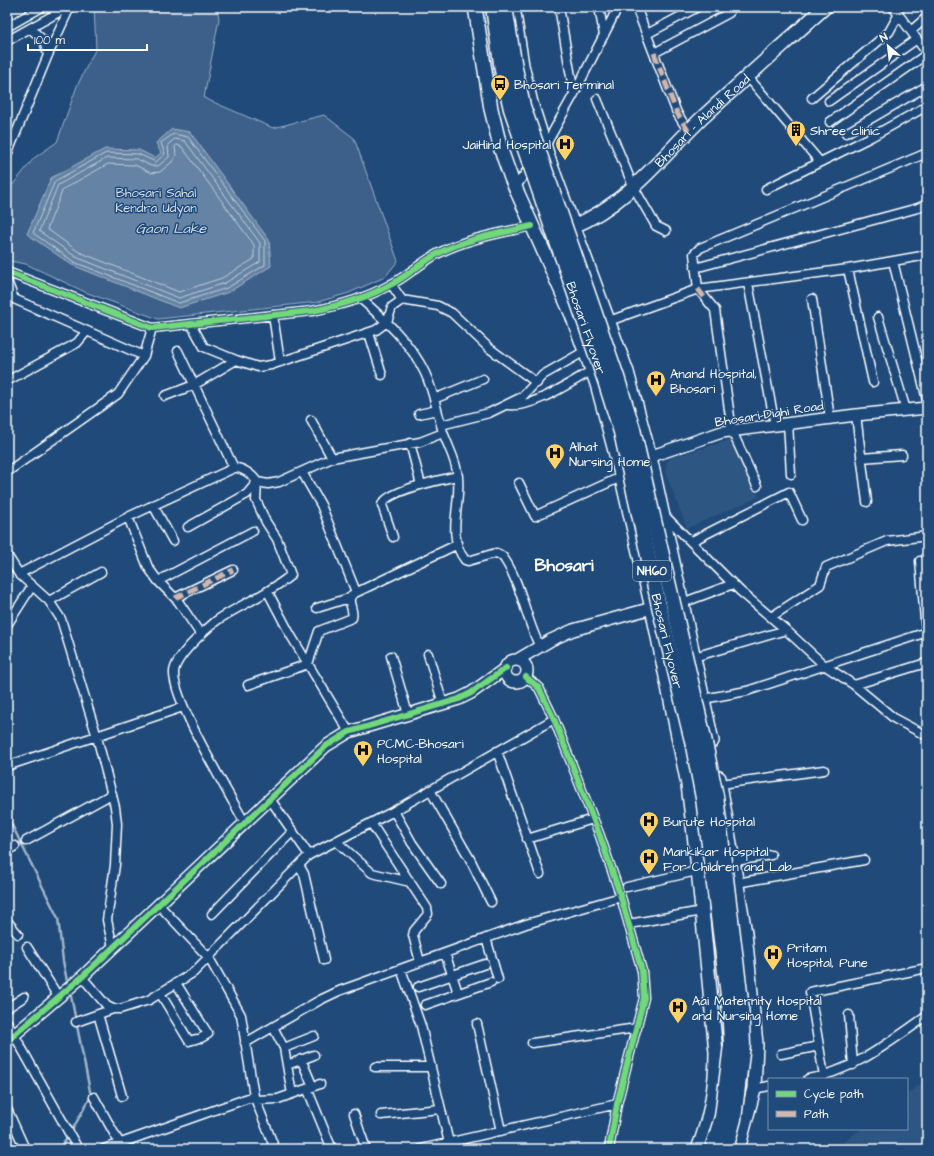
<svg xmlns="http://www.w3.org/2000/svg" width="934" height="1156" font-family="'Architects Daughter',sans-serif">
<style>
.built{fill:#2e5683}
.green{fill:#3c618b;stroke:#9eb0c5}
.water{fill:#6583a4;stroke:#a3b5c8}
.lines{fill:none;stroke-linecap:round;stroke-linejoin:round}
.shore{stroke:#c1cddb;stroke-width:1}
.stream{stroke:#a3b5c8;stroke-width:2.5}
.minor-casing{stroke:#fff;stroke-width:11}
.tertiary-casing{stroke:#fff;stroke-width:14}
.primary-casing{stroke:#fff;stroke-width:16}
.minor{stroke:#1f4a7a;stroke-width:8}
.tertiary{stroke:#1f4a7a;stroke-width:11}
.primary{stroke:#1f4a7a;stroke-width:13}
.trunk-bridge-casing{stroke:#fff;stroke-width:17;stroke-linecap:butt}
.trunk-bridge{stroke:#1f4a7a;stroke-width:14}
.quiet{stroke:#d1b7ad;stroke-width:5;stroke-dasharray:10 5;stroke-linecap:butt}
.cycleway-casing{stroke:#1f4a7a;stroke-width:8}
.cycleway{stroke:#71d979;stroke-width:6}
.labels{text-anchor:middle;stroke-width:3;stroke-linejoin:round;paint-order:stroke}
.shield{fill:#1f4a7a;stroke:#bcc9d7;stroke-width:1}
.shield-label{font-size:12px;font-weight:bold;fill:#fff}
.poi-label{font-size:13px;fill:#fff;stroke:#1f4a7a;text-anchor:start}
.street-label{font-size:13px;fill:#fff;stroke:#1f4a7a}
.park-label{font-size:13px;fill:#d8dfe8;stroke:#1f4a7a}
.water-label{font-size:14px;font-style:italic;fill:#d8e0e8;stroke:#1f4a7a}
.district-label{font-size:17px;font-weight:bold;fill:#fff;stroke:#1f4a7a}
</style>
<rect width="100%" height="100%" fill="#1f4a7a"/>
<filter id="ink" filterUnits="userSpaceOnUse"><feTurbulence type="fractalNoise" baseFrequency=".025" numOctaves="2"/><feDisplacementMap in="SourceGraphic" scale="8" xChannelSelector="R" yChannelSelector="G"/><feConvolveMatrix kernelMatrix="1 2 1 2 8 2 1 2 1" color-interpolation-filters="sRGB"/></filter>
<g filter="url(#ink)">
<path class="built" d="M 737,438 L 759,497 L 687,528 L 665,472 L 667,462 L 670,458 Z
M 927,1079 L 927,1149 L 835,1149 L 861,1129 L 907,1129 L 907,1094 Z"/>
<path class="green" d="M 94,7 L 217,7 L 219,19 L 204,98 L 273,128 L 324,115 L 354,138 L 398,261 L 385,277 L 349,293 L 318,302 L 158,319 L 85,292 L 26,264 L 10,261 L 7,253 L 7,192 L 34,158 L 57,142 L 77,86 L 96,48 Z"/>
<path class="water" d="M 172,129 L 190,132 L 269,240 L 271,266 L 229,292 L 179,308 L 72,265 L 27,234 L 51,178 L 105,149 L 139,150 L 155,158 L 161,153 L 156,143 Z"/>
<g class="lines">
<path class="shore" d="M 174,134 L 188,137 L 265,241 L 265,265 L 227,288 L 179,303 L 74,262 L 33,233 L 55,181 L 106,153 L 138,154 L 156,162 L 165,154 L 161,143 Z
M 175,139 L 185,141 L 260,243 L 260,262 L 225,283 L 179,298 L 76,257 L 39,231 L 58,185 L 107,158 L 137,159 L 151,166 L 158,166 L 169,157 L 168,145 Z
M 177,145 L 182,147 L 254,245 L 254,259 L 222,278 L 179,292 L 79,252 L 47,229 L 63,189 L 108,164 L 135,165 L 151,173 L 160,172 L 173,161 L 176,155 L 175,147 Z"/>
<path class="stream" d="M 7,815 L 58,918 L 63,961 L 67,981
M 71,996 L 91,1096 L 71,1132
M 59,1149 L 68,1136"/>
<defs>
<path id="minor" d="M 559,7 L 574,94
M 599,7 L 604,35
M 636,7 L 677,113 L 689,132
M 893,7 L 927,53
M 7,27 L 42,7
M 31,29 L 44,41 L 48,55
M 911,31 L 927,17
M 647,34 L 698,7
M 7,41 L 68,7
M 654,53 L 729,13
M 748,77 L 820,162
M 812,98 L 889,32 L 899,14
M 597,99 L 633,186 L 656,226 L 666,231
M 829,101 L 917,39
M 830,122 L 927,54
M 846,133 L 927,86
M 544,148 L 574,94 L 618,7
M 7,155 L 48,55 L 70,7
M 515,188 L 531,165
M 766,189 L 871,137 L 927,106
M 893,261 L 927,400
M 695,268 L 918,208 L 927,204
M 848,269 L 873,382
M 7,272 L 152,328 L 312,311 C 338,306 364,299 388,286 C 407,277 422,261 441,252 C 469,238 502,233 532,226
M 7,281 L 14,299 L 144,356
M 748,283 L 775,425
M 391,284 L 402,300
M 360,298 C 385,320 411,343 425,373 C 434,392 437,412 443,432 C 448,447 457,461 458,478 C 461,505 446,536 465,560 L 468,561 L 496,553 C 499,554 503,556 505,560 C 522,586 526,620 540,647
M 812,299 L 830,418
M 273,315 L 280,362
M 878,317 L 906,410
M 609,321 L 698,289 L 694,254 L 700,248 L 927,153
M 191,324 L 204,347 L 236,360
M 369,333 L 382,375
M 178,351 L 234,468 C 242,467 253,475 257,482 L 268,484 L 279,482 L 332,458 L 420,442 L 443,433
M 7,381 L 77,343 L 87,331
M 165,396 L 194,385 L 236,360 L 258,367 L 271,365 L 376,330 L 387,322 L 392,307 L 402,300 L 438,306 L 452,313 L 489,348 L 537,383
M 434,399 L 483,379
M 508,405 C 533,409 574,380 596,368
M 419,414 L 437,410
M 856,415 L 867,502
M 311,420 L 332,458
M 788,423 L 791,474
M 441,425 L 489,413 L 522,397 L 543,375 L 585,351
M 410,443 L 421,485
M 861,458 L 902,455
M 7,472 L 118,394 L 144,356 L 152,328
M 302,472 L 321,505 L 356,592
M 519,483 L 535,516 L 621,477
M 757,486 L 732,431 L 715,310 L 698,289 L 848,269 L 927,255
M 153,505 L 173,541
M 663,514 L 740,591 L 786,630 L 824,665 L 854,685 L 895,719 L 927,736
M 128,517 L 148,567 L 158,581 L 178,601 L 201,635
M 188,527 L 247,494 L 257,482
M 393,537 L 382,505 C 385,491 444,479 458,476
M 692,541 L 789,492 L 802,520
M 7,555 L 19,574 L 49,601 L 61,619 L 97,737 L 115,807 L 117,824 L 115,865 L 107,920 L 113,947
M 920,561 L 926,632
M 19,574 L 128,517 L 234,468
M 158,581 L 253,531
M 268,592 L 290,634 L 349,732
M 175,598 L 233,570
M 49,601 L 101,572
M 682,603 L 733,584
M 317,608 L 349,598
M 771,617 L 820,585 L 826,567 L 887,541 L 927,536
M 7,625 L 32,586
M 428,654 L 443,704
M 391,656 L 408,714
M 694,657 L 786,630
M 526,677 L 539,688 L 554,719 L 600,836 L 621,897 L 642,971 L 644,998 L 617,1104 L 609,1149
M 248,685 L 308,664 L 319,631 L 352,618 C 355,609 345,601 353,594 L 456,545
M 854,685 L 926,663
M 703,699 L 747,691 L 927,632
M 497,751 L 540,874
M 7,766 L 183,707
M 721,784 L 824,770
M 430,790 L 470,859 L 491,902
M 270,799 L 309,855
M 394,811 L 412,843 L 441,884
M 245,823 C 229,794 172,699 174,672 C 175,657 205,630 216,621 C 241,604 267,595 291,575 L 277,539 L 266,522 L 256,500 L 257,482
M 371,823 L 427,908 L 428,914 L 414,931 L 413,935 L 420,962
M 527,839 L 593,819
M 26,841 L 112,794
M 336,841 L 372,873 L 410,882
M 7,851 L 15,846
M 730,862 L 771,855
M 299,865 L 304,874 L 324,960
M 737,883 L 864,860
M 627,887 L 701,870
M 158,904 L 209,958 L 241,1015 L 254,1096 L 275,1149
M 212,914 L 293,831
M 7,921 L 18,934
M 629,924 L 702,911
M 486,938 L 498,979
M 27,947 L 59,998
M 445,953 L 458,993
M 401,969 L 421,1026 L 449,1143
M 82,977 L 107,1006 L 113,1009 L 120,1009 L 149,1000 L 194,972 L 309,855 L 394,811 L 554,719
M 176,983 L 208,1034 L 201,1038
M 418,987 L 485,964
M 160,993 L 189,1041 L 196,1039
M 425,1005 L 491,982
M 7,1008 L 24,997
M 98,1014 L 122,1096
M 849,1015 L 853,1065
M 7,1022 L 78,1149
M 76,1022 L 113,1009
M 477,1024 L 501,1131
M 273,1027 L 284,1048 L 292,1094
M 245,1043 L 320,1000 L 339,991 L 526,924 L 621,897
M 532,1043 L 637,1028
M 284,1048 L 314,1036
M 781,1054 L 819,1046
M 301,1059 L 313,1087
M 287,1065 L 314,1055
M 375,1067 L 431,1067
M 824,1076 L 810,992 L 927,968
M 808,1079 C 854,1071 889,1042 927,1016
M 754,1089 L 769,1086
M 309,1093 L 332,1149
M 94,1097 L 120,1144
M 256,1100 L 278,1099 L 320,1084
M 7,1109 L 25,1149
M 354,1114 L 366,1149
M 381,1115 L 440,1109
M 104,1149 L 254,1096
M 421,1149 L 617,1104"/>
<path id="tertiary" d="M 643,459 L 722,432 L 856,415 L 927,408
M 517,660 L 551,640 L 573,630 L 652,608 L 681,603
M505 671a11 11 0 1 1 22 0a11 11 0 1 1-22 0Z
M 7,1041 L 82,977 L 326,746 L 349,732 L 459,699 L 471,693 L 506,668"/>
<g id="primary">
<path d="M 475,7 L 491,109 L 501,150 L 511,178 L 572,315 L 597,384 L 619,466 L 652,608 L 688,785 L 697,859 L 716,1052 C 716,1086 711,1117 698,1149"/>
<path d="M 513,7 L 522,65 L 531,103 L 549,160 L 627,372 L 650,457 L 712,741"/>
<path id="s1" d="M 574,226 C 627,204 662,156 703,117 C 743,80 784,44 825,7"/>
<path d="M 719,778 L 745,933 L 756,1044 L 754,1089 L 738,1149"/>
</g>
</defs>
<use href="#minor" class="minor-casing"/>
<use href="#tertiary" class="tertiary-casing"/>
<use href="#primary" class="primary-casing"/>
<use href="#minor" class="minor"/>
<use href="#tertiary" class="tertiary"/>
<use href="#primary" class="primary"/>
<defs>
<g id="trunk-bridge">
<path id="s2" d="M 493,7 L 502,70 L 511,109 L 605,381 L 621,432 L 659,606 L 692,741 L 703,798 L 729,1003 L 731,1045 L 722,1117 L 712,1149"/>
<path d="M 505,7 L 515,68 L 523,106 L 617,377 L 633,429 L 704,738 L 716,796 L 741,1001 L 743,1045 L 734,1119 L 726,1149"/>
</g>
</defs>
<use href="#trunk-bridge" class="trunk-bridge-casing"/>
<use href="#trunk-bridge" class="trunk-bridge"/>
<path class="quiet" d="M 654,53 L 677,113 L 689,132
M 698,289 L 707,301
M 175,598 L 233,570"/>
<defs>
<path id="cycleway" d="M 7,272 L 152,328 L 312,311 C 338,306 364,299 388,286 C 407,277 422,261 441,252 C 469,238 502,233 532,226
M 526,677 L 539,688 L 554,719 L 600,836 L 621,897 L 642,971 L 644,998 L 617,1104 L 609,1149
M 7,1041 L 82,977 L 326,746 L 349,732 L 459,699 L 471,693 L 506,668"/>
</defs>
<use href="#cycleway" class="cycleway-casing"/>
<use href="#cycleway" class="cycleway"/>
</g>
</g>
<defs>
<symbol id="bus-pin" viewBox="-11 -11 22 30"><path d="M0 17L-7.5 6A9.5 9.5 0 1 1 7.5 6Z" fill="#ffd166" stroke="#1f4a7a"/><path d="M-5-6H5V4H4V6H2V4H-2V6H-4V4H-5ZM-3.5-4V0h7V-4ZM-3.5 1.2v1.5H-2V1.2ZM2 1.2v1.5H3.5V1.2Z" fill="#111"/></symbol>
<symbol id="building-pin" viewBox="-11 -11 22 30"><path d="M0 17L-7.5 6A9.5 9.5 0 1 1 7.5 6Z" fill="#ffd166" stroke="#1f4a7a"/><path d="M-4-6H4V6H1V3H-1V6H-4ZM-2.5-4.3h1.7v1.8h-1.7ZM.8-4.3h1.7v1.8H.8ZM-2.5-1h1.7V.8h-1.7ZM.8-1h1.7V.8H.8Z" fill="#111"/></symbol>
<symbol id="hospital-pin" viewBox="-11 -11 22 30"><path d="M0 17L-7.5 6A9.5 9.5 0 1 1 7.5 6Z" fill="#ffd166" stroke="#1f4a7a"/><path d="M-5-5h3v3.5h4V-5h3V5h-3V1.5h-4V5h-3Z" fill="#111"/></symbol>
</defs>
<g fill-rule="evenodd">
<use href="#bus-pin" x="489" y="73" width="22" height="30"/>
<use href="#building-pin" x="785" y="119" width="22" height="30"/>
<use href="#hospital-pin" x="554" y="133" width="22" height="30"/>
<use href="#hospital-pin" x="645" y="369" width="22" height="30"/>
<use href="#hospital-pin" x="544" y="442" width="22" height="30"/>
<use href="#hospital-pin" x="352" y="739" width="22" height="30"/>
<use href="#hospital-pin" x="638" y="810" width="22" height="30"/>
<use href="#hospital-pin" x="638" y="847" width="22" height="30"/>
<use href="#hospital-pin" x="762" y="943" width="22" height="30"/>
<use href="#hospital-pin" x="667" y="996" width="22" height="30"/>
</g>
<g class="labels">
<rect class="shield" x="633" y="561" width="38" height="20" rx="3"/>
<g class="shield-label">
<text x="652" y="575">NH60</text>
</g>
<g class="poi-label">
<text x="514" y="89">Bhosari Terminal</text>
<text x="810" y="135">Shree clinic</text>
<text x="551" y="149" text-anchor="end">JaiHind Hospital</text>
<text x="670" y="378">Anand Hospital,<tspan x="670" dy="15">Bhosari</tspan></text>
<text x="569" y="451">Alhat<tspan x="569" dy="15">Nursing Home</tspan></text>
<text x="377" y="748">PCMC-Bhosari<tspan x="377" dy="15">Hospital</tspan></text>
<text x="663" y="826">Burute Hospital</text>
<text x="663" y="856">Mankikar Hospital<tspan x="663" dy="15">For Children and Lab</tspan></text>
<text x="787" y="952">Pritam<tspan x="787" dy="15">Hospital, Pune</tspan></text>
<text x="692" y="1005">Aai Maternity Hospital<tspan x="692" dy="15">and Nursing Home</tspan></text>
</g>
<g class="street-label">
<text dy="5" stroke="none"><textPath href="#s1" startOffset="167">Bhosari - Alandi Road</textPath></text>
<text dy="5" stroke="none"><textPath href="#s2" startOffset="335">Bhosari Flyover</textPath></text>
<text transform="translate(769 413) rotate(-9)" y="5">Bhosari-Dighi Road</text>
<text dy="5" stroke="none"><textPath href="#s2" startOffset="659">Bhosari Flyover</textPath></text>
</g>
<g class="park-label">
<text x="156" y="197">Bhosari Sahal<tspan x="156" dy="15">Kendra Udyan</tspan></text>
</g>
<g class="water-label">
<text x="171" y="233">Gaon Lake</text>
</g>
<g class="district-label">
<text x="564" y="571">Bhosari</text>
</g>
</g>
<rect width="934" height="1156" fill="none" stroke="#1f4a7a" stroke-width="24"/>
<rect x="12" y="12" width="910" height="1132" fill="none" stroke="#fff" stroke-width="1.5" filter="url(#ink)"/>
<rect x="768" y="1078" width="140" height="52" fill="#1f4a7a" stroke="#7992af"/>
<rect x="776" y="1091" width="20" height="6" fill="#71d979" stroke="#7992af"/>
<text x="804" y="1098" font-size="12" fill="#ffffff">Cycle path</text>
<rect x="776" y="1111" width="20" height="6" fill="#d1b7ad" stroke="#7992af"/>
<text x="804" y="1118" font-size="12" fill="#ffffff">Path</text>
<g transform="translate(888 46) rotate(332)" stroke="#1f4a7a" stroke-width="3" paint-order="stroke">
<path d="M0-3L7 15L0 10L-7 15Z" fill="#ffffff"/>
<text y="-6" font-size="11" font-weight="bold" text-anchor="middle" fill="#ffffff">N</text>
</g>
<path d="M28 44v6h119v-6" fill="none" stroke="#ffffff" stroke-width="2"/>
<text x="34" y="44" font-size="12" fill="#ffffff" stroke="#1f4a7a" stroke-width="3" paint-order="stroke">100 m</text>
</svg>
